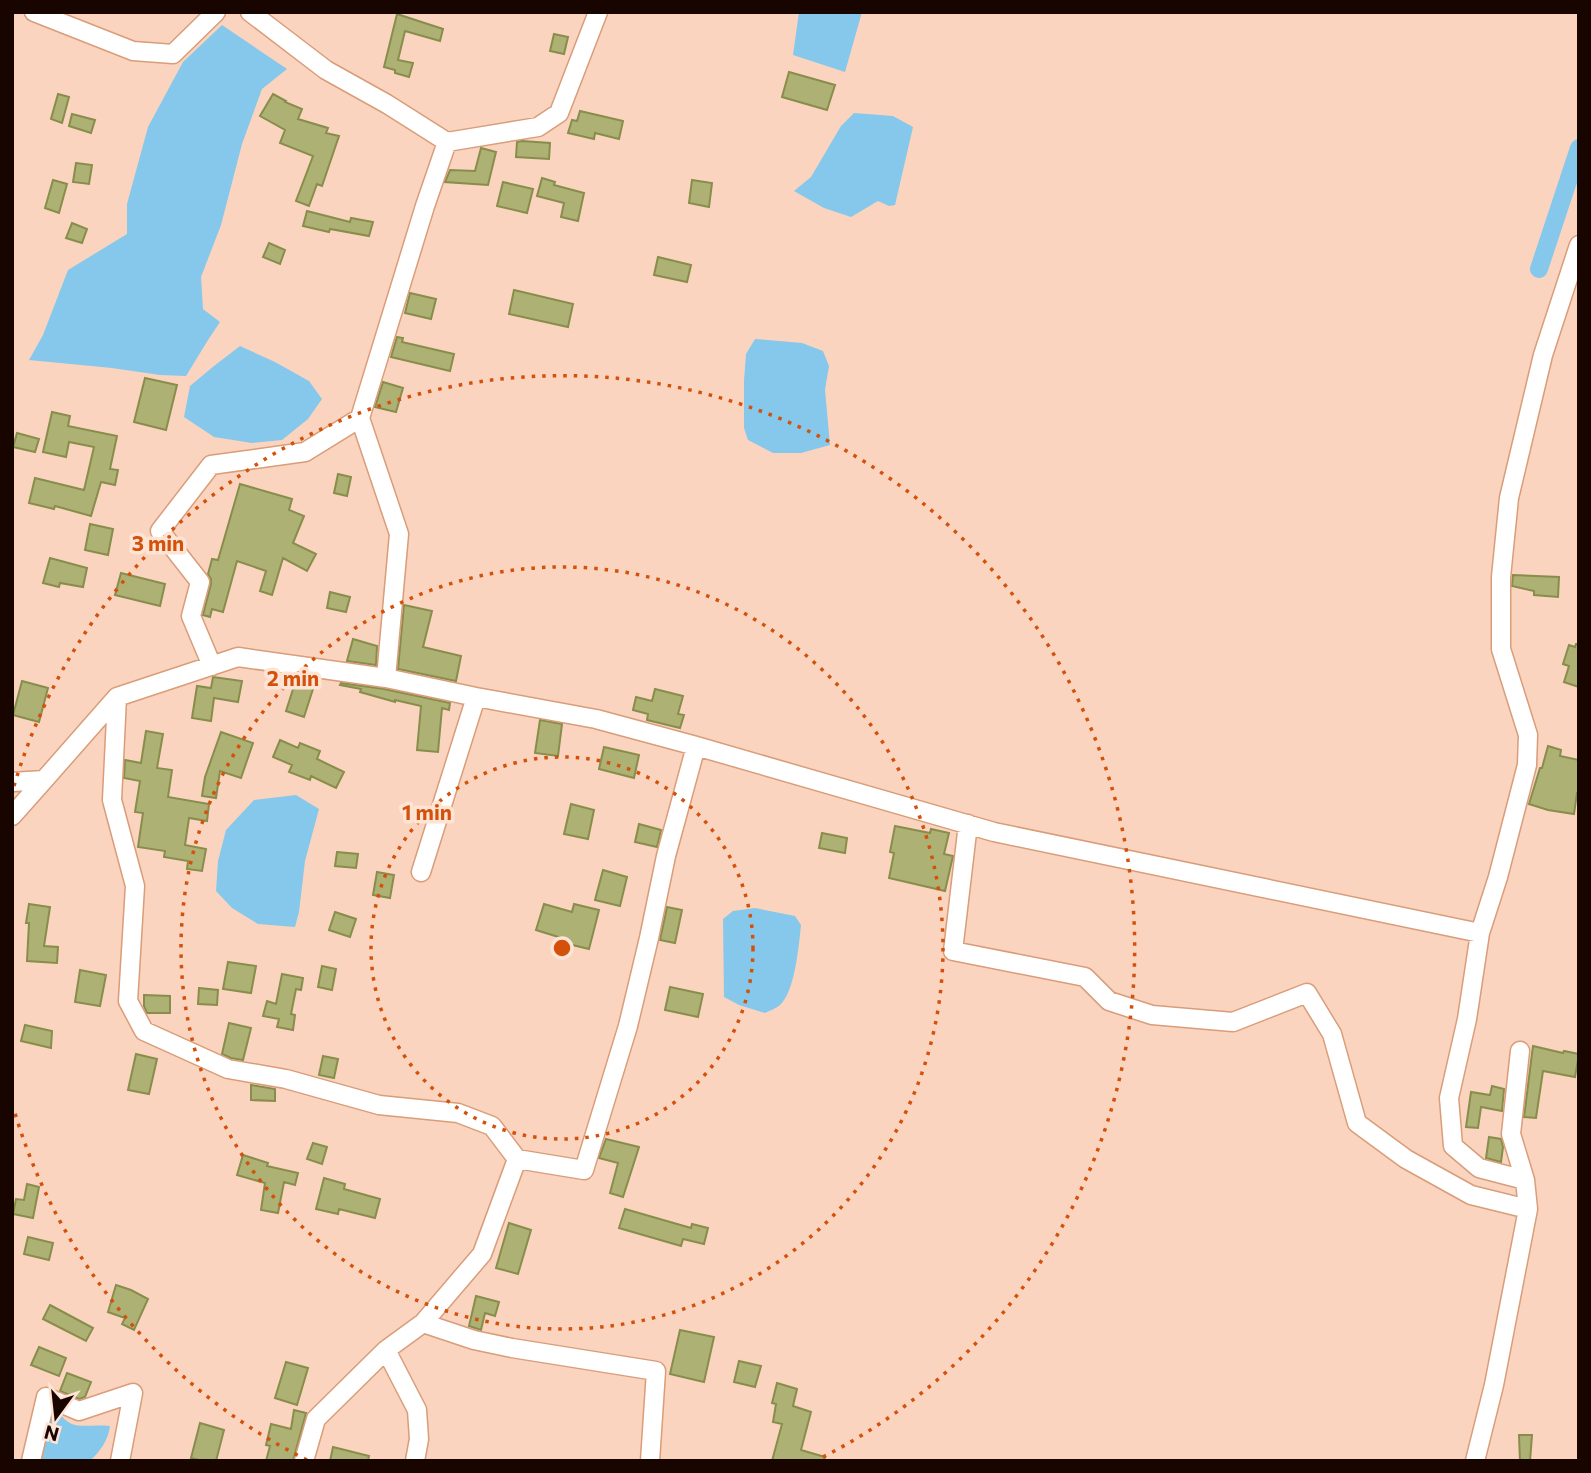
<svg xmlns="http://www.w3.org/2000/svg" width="1591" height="1473" font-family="Commissioner,sans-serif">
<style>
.water{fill:#85c8eb}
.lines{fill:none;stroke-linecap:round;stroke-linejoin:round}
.canal{stroke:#85c8eb;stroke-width:18}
.building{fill:#adb274;stroke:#888d4c;stroke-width:2}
.street-casing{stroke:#d99d79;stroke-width:21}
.street{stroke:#fff;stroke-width:18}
.ring{fill:none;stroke:#d3510b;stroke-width:3.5;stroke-dasharray:3.5 7}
.centre{fill:#d3510b;stroke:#fee4d5;stroke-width:3.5}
.ring-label{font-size:21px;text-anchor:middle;font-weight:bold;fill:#d3510b;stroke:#fee4d5;stroke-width:7;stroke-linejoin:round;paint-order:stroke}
</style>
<rect width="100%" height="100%" fill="#fad4be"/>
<path class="water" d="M 799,12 L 862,12 L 845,72 L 793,55 Z
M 222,25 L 287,69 L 262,89 L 242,144 L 221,225 L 201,277 L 203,309 L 220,322 L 208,340 L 186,376 L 160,375 L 112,368 L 29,360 L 43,335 L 68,270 L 127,234 L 127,204 L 148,127 L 183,62 Z
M 854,113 L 893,116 L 913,127 L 895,205 L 889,206 L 878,201 L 851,217 L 824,208 L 794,191 L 811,177 L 841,126 Z
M 755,339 L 802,343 L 823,351 L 829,366 L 825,390 L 830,445 L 801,453 L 773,453 L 748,440 L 744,428 L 744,381 L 746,354 Z
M 240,346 L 275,362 L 309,381 L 322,399 L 308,419 L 282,440 L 252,443 L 214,437 L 184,417 L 190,386 L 214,366 Z
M 296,795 L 319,809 L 305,861 L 299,912 L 295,927 L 258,924 L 232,908 L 216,891 L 218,861 L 226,830 L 254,800 Z
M 755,908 L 795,916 L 801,925 C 799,944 795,992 780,1005 C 777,1008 769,1011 765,1013 L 739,1005 L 724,997 L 723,919 L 733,911 Z
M 56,1407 C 70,1434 84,1423 110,1426 C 108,1441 100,1451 90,1461 L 35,1461 L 44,1414 Z"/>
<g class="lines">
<path class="canal" d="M 1539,269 L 1579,148"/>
</g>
<path class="building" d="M 397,14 L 443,29 L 440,41 L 405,31 L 398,60 L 413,63 L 409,77 L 395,73 L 395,70 L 384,67 Z
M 554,34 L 568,37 L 564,54 L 550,51 Z
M 789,72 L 835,85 L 827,110 L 782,97 Z
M 58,94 L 69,97 L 62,123 L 51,119 Z
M 273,94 L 286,101 L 285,102 L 302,109 L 298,119 L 328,128 L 326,133 L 339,136 L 322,186 L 317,184 L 309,206 L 296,201 L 313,156 L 280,143 L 285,130 L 260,116 Z
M 580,111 L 623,121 L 619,139 L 595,133 L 594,139 L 568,133 L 572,120 L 577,121 Z
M 72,114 L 95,120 L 91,133 L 69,126 Z
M 522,141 L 550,143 L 549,159 L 516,157 L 517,142 Z
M 481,148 L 496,152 L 488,185 L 445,182 L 450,170 L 475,171 Z
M 76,163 L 92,165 L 89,184 L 73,182 Z
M 542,178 L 555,182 L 554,185 L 584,193 L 578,221 L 561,217 L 564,203 L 537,196 Z
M 53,180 L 67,184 L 59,213 L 45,208 Z
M 692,180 L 712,183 L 709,207 L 689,203 Z
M 503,182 L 533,189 L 527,213 L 497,206 Z
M 307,211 L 350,222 L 351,218 L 373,222 L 369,236 L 330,229 L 329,232 L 303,226 Z
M 72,223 L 87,229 L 82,243 L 66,238 Z
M 269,243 L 285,250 L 280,264 L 263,257 Z
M 658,257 L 691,265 L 687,282 L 654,275 Z
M 514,290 L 573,304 L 568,327 L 509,314 Z
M 410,293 L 436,299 L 431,319 L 405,313 Z
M 397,337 L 403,338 L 402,342 L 454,354 L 450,371 L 391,357 Z
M 145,378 L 177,385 L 166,430 L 134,422 Z
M 383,382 L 403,388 L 396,412 L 375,407 Z
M 52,412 L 70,416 L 68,426 L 117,436 L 110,469 L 118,470 L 115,485 L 101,482 L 91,516 L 55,506 L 54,509 L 29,503 L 35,478 L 84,490 L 94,447 L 69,442 L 66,457 L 43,452 Z
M 17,433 L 39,439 L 35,452 L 13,447 Z
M 338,474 L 351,477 L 347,496 L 334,493 Z
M 240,484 L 292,499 L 289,510 L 304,516 L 293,543 L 316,554 L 307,571 L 283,558 L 272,595 L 260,591 L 266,571 L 237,561 L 223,612 L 212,609 L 210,617 L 203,615 L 211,584 L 211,579 L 208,574 L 212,559 L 218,560 Z
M 90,524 L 113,529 L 108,555 L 85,550 Z
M 50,558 L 87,568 L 83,587 L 60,583 L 59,587 L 43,583 Z
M 121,573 L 165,584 L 160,606 L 115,595 Z
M 1513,575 L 1559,577 L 1558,597 L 1534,595 L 1534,591 L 1512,586 Z
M 330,592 L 350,597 L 346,612 L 327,608 Z
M 404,605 L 432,611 L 423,647 L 461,656 L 456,681 L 398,669 Z
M 353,639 L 377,646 L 376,665 L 347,661 Z
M 1576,644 L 1579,644 L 1579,687 L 1564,682 L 1569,666 L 1563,664 L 1569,645 L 1575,647 Z
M 213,677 L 242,681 L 238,702 L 214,698 L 211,721 L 192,718 L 197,686 L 211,688 Z
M 22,681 L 48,688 L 39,722 L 13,715 Z
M 295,683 L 313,689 L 304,717 L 286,711 Z
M 341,683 L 384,689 L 450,703 L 449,710 L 442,708 L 438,752 L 417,750 L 421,706 L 395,700 L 395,702 L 360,692 L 361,689 L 340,685 Z
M 655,689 L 683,696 L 678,714 L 684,715 L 680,728 L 647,720 L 648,714 L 633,710 L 636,697 L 652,701 Z
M 540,720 L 562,724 L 558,756 L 535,753 Z
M 146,731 L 163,734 L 157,768 L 172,770 L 168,797 L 209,804 L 207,821 L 189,818 L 185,845 L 206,849 L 202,871 L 187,869 L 188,861 L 164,857 L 165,851 L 138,847 L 143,813 L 135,812 L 140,781 L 124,778 L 125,760 L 141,763 Z
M 221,732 L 253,743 L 241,778 L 220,771 L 216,798 L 202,796 L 205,777 Z
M 280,740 L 298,748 L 300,743 L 320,751 L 317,759 L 344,772 L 336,788 L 311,776 L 310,780 L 289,772 L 292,765 L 273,757 Z
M 1548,746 L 1561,750 L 1560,756 L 1579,760 L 1579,793 L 1577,793 L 1574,814 L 1548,810 L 1529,804 L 1540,768 L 1542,768 Z
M 604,747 L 639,755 L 634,778 L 599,769 Z
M 571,804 L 594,810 L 588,839 L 564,834 Z
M 639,824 L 661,830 L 657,847 L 635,842 Z
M 895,826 L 930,833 L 931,829 L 949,833 L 944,854 L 953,856 L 945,891 L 889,878 L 894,853 L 890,852 Z
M 822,833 L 847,838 L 845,853 L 819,848 Z
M 337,852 L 358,854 L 356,868 L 335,866 Z
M 603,870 L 627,877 L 620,906 L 595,900 Z
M 377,872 L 394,875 L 390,898 L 373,895 Z
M 29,904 L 50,907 L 44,946 L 58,947 L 57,963 L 27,961 L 29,923 L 26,923 Z
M 544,904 L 572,912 L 574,904 L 599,910 L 589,949 L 564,943 L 565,939 L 536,930 Z
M 667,907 L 682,910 L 675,943 L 660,940 Z
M 335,912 L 356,919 L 350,937 L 329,930 Z
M 228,962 L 256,966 L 251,993 L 223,989 Z
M 322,966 L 336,969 L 332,990 L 318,987 Z
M 80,970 L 106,975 L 100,1006 L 75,1002 Z
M 282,974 L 303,978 L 301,990 L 296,989 L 291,1014 L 295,1015 L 293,1030 L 277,1027 L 279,1019 L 263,1016 L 267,1001 L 276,1004 Z
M 670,987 L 703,994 L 698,1017 L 665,1010 Z
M 199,988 L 218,990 L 217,1005 L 198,1004 Z
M 144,995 L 170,996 L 170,1013 L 147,1013 L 144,1006 Z
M 229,1023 L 251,1028 L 243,1060 L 231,1058 L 222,1054 Z
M 25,1025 L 52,1031 L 51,1048 L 21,1041 Z
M 1533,1046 L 1563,1053 L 1564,1051 L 1579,1054 L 1575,1077 L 1543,1071 L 1536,1118 L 1524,1117 Z
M 136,1054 L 157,1059 L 149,1094 L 128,1090 Z
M 323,1056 L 338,1059 L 334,1078 L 319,1075 Z
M 251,1085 L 275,1089 L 275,1101 L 251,1100 Z
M 1492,1086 L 1504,1089 L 1502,1111 L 1481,1107 L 1478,1128 L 1466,1127 L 1471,1092 L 1490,1095 Z
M 1489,1137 L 1501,1139 L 1503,1147 L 1501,1162 L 1486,1158 Z
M 606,1139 L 639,1147 L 623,1197 L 610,1193 L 618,1163 L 599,1158 Z
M 313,1143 L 327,1147 L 322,1164 L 307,1159 Z
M 243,1155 L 268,1163 L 267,1166 L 298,1173 L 295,1185 L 284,1182 L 278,1213 L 261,1210 L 265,1183 L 237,1175 Z
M 324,1178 L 345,1184 L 344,1189 L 380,1199 L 375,1218 L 339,1209 L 338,1214 L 316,1209 Z
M 27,1184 L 39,1187 L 33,1218 L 13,1214 L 16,1199 L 24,1200 Z
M 625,1209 L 691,1228 L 692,1224 L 708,1228 L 704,1244 L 683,1239 L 681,1246 L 619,1228 Z
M 509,1223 L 531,1230 L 518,1274 L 496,1268 Z
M 28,1237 L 53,1243 L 49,1260 L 24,1254 Z
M 116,1285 L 131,1290 L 148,1299 L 134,1330 L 122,1324 L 125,1318 L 108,1312 Z
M 476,1296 L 499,1302 L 495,1316 L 485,1313 L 481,1330 L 469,1326 Z
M 50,1305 L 93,1328 L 86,1341 L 43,1319 Z
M 680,1330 L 714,1337 L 704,1382 L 670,1374 Z
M 39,1347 L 66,1358 L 59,1376 L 31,1365 Z
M 739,1361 L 761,1366 L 755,1387 L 734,1382 Z
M 286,1362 L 308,1368 L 297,1405 L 275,1398 Z
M 67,1373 L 91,1382 L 85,1397 L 79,1399 L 60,1391 Z
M 777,1383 L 797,1389 L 793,1406 L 811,1412 L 801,1450 L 825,1457 L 824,1461 L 772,1461 L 782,1424 L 773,1422 L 776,1404 L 772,1403 Z
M 294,1410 L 306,1413 L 293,1461 L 266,1461 L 270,1446 L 266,1445 L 271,1424 L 291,1429 Z
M 200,1423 L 224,1430 L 216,1461 L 203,1461 L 191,1458 Z
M 1519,1435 L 1532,1435 L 1530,1461 L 1520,1461 Z
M 333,1447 L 369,1456 L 368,1461 L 330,1461 Z"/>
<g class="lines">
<defs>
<path id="street" d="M 34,12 L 133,51 L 173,54 L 216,12
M 250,12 L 326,70 L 387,104 L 447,142 L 538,127 L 559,113 L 598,12
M 212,666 L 191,616 L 200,582 L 160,531 L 211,465 L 305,452 L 360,418
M 386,678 L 399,534 L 360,418 L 425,206 L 447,142
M 117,697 L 112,800 L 135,886 L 128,1001 L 144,1031 L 228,1069 L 286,1079 L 379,1105 L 458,1113 L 492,1126 L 517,1159
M 12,782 L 44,780 L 117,697 L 238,657 L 386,678 L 476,697 L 596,719 L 696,746 L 994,832 L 1480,933 L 1467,1019 L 1449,1098 L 1453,1146 L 1479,1168 L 1525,1180 L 1528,1209 L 1494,1385 L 1475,1461
M 12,816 L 44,780
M 968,824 L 953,951 L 1085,977 L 1109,1001 L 1152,1015 L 1233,1022 L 1307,993 L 1332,1034 L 1357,1123 L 1406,1159 L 1471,1195 L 1528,1209
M 421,872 L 476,697
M 1480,933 L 1498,877 L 1527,765 L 1528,735 L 1501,649 L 1501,577 L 1509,498 L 1543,355 L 1579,245
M 1520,1051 L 1511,1134 L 1525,1180
M 423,1323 L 474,1340 L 512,1348 L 656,1371 L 650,1461
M 386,1350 L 417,1410 L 419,1439 L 415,1461
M 31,1461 L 46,1397 L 79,1411 L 133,1393 L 120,1461
M 304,1461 L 316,1419 L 386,1350 L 423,1323 L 482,1254 L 517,1159 L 584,1170 L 628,1026 L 649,938 L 666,856 L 696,746"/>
</defs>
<use href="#street" class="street-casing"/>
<use href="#street" class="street"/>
</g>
<g class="ring">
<circle cx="562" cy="948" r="191"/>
<circle cx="562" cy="948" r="381"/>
<path d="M307 1460A572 572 0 0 1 14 1110M14 786A572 572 0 1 1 817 1460"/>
</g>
<circle cx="562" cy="948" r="10" class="centre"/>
<g class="ring-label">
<text x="158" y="551">3 min</text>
<text x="293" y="686">2 min</text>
<text x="427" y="820">1 min</text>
</g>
<rect width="1591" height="1473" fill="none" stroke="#190500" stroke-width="28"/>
<g transform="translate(56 1417) rotate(195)" stroke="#fee4d5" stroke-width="5" paint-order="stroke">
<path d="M0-5L12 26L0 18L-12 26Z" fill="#190500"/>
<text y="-10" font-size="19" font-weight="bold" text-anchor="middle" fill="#190500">N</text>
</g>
</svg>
